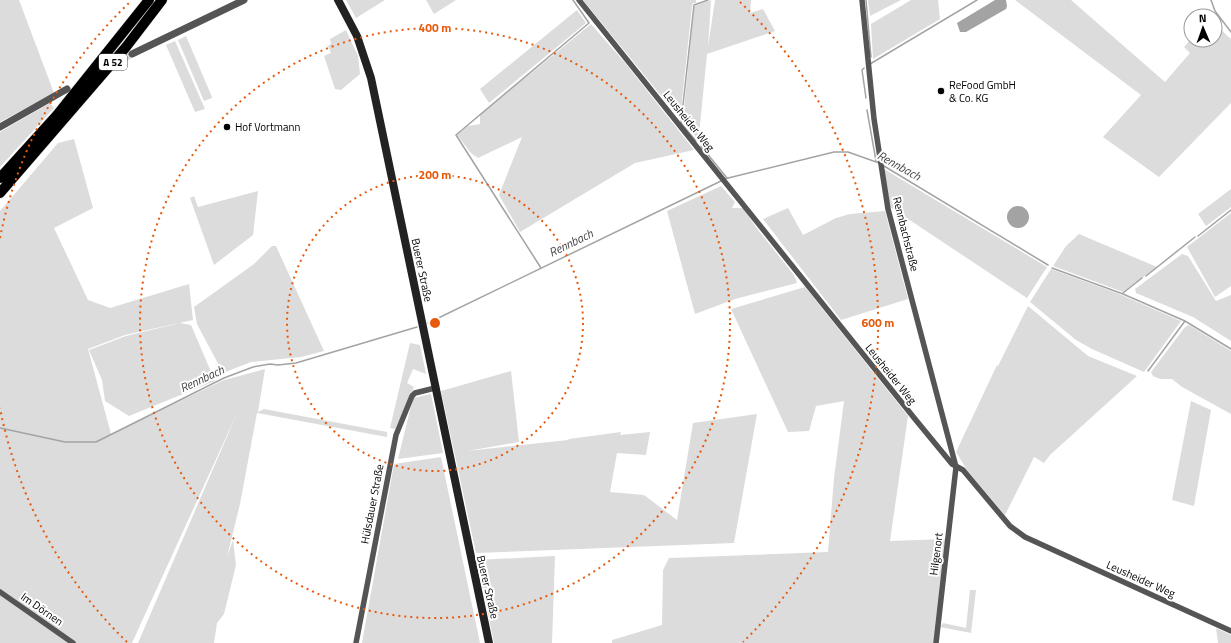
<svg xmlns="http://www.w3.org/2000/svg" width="1231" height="643" font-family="'Titillium Web',sans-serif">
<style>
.green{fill:#dcdcdc}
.water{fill:#a3a3a3}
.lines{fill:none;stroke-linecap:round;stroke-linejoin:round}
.stream{stroke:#a3a3a3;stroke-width:1.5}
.tertiary-tunnel{stroke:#d9d9d9;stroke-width:7;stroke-dasharray:7 3.5;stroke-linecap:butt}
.motorway-casing{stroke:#dbdbdb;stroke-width:11}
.minor{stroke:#555;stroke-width:5.5}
.tertiary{stroke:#555;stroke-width:7}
.secondary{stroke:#222;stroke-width:8}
.motorway{stroke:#000;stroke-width:10}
.ring{fill:none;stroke:#e8590c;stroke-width:2;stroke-dasharray:2 4}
.poi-dot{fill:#000;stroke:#fff;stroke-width:1.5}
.labels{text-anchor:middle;stroke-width:4;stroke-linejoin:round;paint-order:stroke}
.shield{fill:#fff;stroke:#4c4c4c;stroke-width:1}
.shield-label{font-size:10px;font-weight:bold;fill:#000}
.poi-label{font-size:11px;fill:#000;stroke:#fff;text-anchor:start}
.street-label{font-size:11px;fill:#000;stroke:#fff}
.water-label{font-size:12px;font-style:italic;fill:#444;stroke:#fff}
.centre{fill:#e8590c;stroke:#fff;stroke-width:2}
.ring-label{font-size:12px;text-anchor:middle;font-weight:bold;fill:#e8590c;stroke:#fff;stroke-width:4;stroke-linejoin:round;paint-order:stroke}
</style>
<rect width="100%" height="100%" fill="#fff"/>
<path class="green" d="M 0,0 L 19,0 L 54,93 L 0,122 Z
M 346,0 L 385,0 L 356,18 Z
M 426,0 L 456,0 L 434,14 Z
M 583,0 L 702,0 L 696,0 L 696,3 L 693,3 L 692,6 L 680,119 Z
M 711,0 L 708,47 L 715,0 L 751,0 L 750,13 L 763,9 L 775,31 L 707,54 L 699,135 L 697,138 L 683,120 L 694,6 Z
M 868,0 L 901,0 L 870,16 Z
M 911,0 L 938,0 L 940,19 L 873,59 L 871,24 Z
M 1015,0 L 1071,0 L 1165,82 L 1190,53 L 1184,47 L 1191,39 L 1215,40 L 1215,19 L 1217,26 L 1231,39 L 1231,103 L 1159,177 L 1103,137 L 1141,95 Z
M 577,10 L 586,23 L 489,103 L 480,89 Z
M 591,24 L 626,64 L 694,150 L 635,163 L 520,232 L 499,195 L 522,137 L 478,158 L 471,153 L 457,135 L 468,126 L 480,124 L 480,115 Z
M 346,30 L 358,56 L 360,74 L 341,90 L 335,89 L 324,56 L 331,53 L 328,46 L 331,44 L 330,39 Z
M 186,36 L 212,97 L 212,98 L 204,101 L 178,40 Z
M 175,41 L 205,109 L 195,112 L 166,45 Z
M 50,103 L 54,108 L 0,167 L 0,132 Z
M 74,139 L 93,208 L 54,228 L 88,300 L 110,308 L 189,284 L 193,320 L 125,335 L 88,349 L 111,434 L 224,380 L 265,369 L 258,412 L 264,409 L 387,432 L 387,437 L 257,413 L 240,504 L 227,557 L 233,540 L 236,565 L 224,614 L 217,623 L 214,643 L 138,643 L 238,411 L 132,643 L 0,643 L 0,211 L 58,143 Z
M 884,169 L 1047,267 L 1027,298 L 890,207 Z
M 721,186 L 735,202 L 732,208 L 743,208 L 758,230 L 794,275 L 797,283 L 735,299 L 695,314 L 667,211 Z
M 1231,189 L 1231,207 L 1206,226 L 1198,214 Z
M 258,191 L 253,235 L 214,265 L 190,198 L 194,196 L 198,207 Z
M 788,208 L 803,235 L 836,218 L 850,214 L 885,211 L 908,299 L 841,320 L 763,219 Z
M 1231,213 L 1231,286 L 1215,297 L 1187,247 Z
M 1079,234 L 1157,267 L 1123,292 L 1053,266 L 1066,246 Z
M 272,246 L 276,246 L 324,351 L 301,357 L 251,362 L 223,373 L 197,324 L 194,307 L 254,264 Z
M 1182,254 L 1188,256 L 1216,301 L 1231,295 L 1231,341 L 1193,317 L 1136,293 L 1135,289 Z
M 1051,269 L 1119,294 L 1181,321 L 1144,372 L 1092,349 L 1076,340 L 1030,302 Z
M 805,287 L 908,416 L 890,541 L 948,539 L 936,643 L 612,643 L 612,640 L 662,625 L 663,570 L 669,558 L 828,552 L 834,478 L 844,401 L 816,406 L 809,431 L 788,432 L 731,309 Z
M 1028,306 L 1088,356 L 1137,376 L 1050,455 L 1044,463 L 1034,457 L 1005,515 L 967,470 L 956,452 L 997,365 L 998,366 Z
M 180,323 L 191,325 L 215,381 L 129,416 L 105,401 L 102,380 L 89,350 L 126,336 Z
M 1189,325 L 1231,351 L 1231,414 L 1182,387 L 1172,379 L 1160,379 L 1153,376 L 1151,372 L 1185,327 Z
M 410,343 L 420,345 L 426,374 L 413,369 L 407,383 L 414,387 L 395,429 L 390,428 Z
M 511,371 L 519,442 L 467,451 L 568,440 L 569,439 L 621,432 L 620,435 L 650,432 L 646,455 L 617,453 L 610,492 L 644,495 L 677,520 L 693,423 L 757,414 L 734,543 L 476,553 L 441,391 Z
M 431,394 L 443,453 L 398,459 L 413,398 Z
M 1191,401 L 1211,410 L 1194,506 L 1172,500 Z
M 441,457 L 480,643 L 362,643 L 394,464 Z
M 555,556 L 552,643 L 494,643 L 477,560 Z
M 970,590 L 976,590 L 971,633 L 940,627 L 943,623 L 966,628 Z
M 1216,628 L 1231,635 L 1231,643 L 1218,643 Z"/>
<path class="water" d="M 995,0 L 1006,0 L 1007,6 L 1006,9 L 966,32 L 960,32 L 957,23 Z
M1007 217a11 11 0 1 1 22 0a11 11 0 1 1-22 0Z"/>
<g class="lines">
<path class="stream" d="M 866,0 L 871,57
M 1211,0 L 1215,11 L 1231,32
M 870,64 L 977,0
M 864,68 L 862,70 L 866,98
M 867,110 L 876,161
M 696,141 L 681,123 L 694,5 L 708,0
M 701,146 L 727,178
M 884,166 L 1048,265
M 724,179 L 834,152 L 848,152 L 879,163
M 1198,236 L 1231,210
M 541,268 L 456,135 L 589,23 L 573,0
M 1052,268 L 1123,294 L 1185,321 L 1231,349
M 1146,276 L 1195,237
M 1123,293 L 1142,278
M 428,323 L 721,181
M 1148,371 L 1185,321
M 0,428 L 65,442 L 96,442 L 224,378 L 253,367 L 270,364 L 278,365 L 296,363 L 417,327"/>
<path class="tertiary-tunnel" d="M 114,64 L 132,54"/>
<defs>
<path id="motorway" d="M 0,178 L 57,115 L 149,0
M 0,193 L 126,47 L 162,0"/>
</defs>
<use href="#motorway" class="motorway-casing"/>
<path class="minor" d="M 579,0 L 915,419 L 952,464 L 963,470 L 1010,526 L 1025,537 L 1231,631
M 862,0 L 874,119 L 888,209 L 956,467 L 936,643
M 0,592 L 73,643
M 356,643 L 396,435 L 412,396 L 415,393 L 435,388"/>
<path class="tertiary" d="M 132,54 L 244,0
M 0,127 L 67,89"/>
<path class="secondary" d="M 338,0 L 357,36 L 371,78 L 489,643"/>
<use href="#motorway" class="motorway"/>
</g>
<g class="ring">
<circle cx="435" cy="323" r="148"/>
<circle cx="435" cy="323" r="295"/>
<path d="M127 642A443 443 0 0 1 0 408M0 238A443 443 0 0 1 130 2M740 2A443 443 0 0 1 743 642"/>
</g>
<g class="poi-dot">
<circle cx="941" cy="91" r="4"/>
<circle cx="227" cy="127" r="4"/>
</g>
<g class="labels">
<rect class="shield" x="99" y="54" width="28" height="16" rx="3"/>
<g class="shield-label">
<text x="113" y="66">A 52</text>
</g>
<g class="poi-label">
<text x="949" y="89">ReFood GmbH<tspan x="949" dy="13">&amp; Co. KG</tspan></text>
<text x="235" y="131">Hof Vortmann</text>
</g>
<g class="street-label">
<text transform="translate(689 121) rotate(51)" y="4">Leusheider Weg</text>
<text transform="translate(906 234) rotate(76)" y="4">Rennbachstraße</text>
<text transform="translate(422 270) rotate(78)" y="4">Buerer Straße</text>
<text transform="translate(891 374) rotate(51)" y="4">Leusheider Weg</text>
<text transform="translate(372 504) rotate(-79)" y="4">Hülsdauer Straße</text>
<text transform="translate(936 554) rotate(-83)" y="4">Hilgenort</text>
<text transform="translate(1141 579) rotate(24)" y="4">Leusheider Weg</text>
<text transform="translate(488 587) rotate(77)" y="4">Buerer Straße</text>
<text transform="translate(42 609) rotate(35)" y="4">Im Dörnen</text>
</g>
<g class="water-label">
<text transform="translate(899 166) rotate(29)" y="4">Rennbach</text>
<text transform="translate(571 243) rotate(-26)" y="4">Rennbach</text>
<text transform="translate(202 379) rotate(-25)" y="4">Rennbach</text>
</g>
</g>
<circle cx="435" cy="323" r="6" class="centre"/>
<g class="ring-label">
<text x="435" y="32">400 m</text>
<text x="435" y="179">200 m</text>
<text x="878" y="327">600 m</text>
</g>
<g transform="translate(1203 28) rotate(358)"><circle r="19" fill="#ffffff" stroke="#999999"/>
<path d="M0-3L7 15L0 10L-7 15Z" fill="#000000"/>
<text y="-6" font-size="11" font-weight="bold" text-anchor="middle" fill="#000000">N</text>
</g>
</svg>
